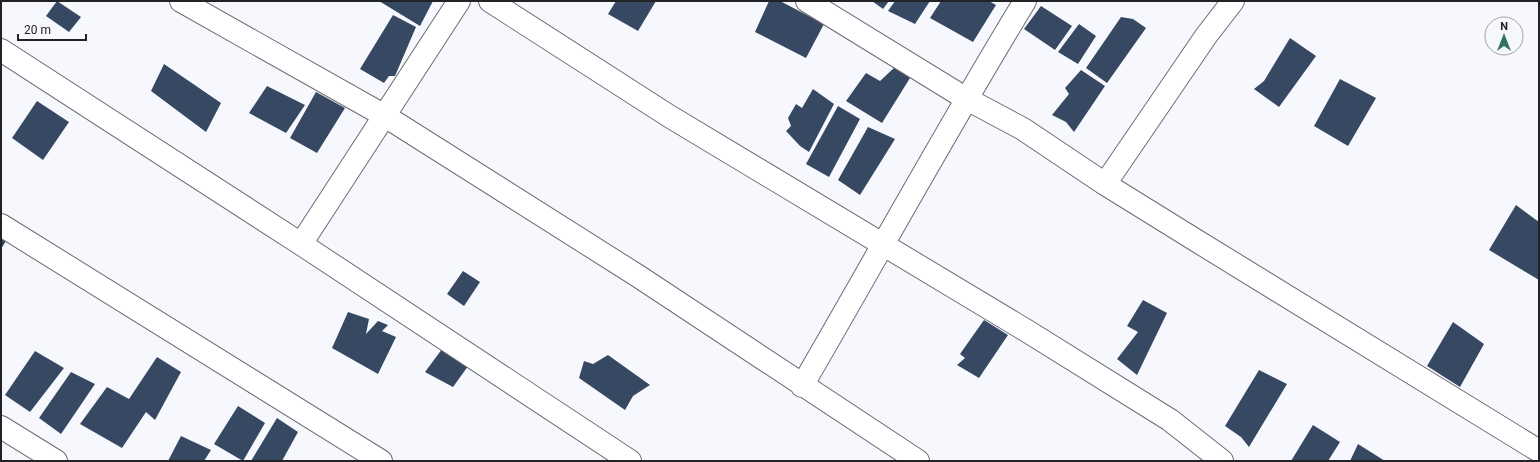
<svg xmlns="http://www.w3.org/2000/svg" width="1540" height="462" font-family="Roboto,sans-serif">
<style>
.building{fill:#374962}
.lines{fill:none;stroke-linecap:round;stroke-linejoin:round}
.street-casing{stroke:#6b6c75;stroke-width:24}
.street{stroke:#fff;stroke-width:22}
</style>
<rect width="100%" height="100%" fill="#f7f8fe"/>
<path class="building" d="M 57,1 L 81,17 L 69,32 L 46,16 Z
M 379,1 L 433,1 L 420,26 Z
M 616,1 L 656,1 L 638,31 L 608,14 Z
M 769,1 L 780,1 L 824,24 L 806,58 L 755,32 Z
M 872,1 L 889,1 L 883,9 Z
M 895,1 L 930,1 L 915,24 L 888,11 Z
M 941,1 L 989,1 L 996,5 L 973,42 L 930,18 Z
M 1041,6 L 1072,26 L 1055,50 L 1024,29 Z
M 393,15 L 416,27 L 395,76 L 389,76 L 384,83 L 360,69 Z
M 1121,17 L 1133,19 L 1146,28 L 1107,83 L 1086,68 Z
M 1079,24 L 1096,36 L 1078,64 L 1058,52 Z
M 1290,38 L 1316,56 L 1279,107 L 1254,89 L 1264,81 Z
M 164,64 L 221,103 L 206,132 L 151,91 Z
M 895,67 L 910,78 L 882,123 L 846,101 L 866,73 L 880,81 Z
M 1081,70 L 1105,86 L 1074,132 L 1066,122 L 1052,115 L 1069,94 L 1065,88 Z
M 1340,79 L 1376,98 L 1348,146 L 1314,126 Z
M 267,86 L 305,105 L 286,133 L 249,113 Z
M 813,89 L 834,104 L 809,152 L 800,146 L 786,131 L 791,126 L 788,118 L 796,104 L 802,108 Z
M 316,92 L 345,108 L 317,153 L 290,138 Z
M 37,101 L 69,122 L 43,160 L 12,138 Z
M 838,106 L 860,119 L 829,177 L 806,164 Z
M 868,127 L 895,139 L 860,195 L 838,180 Z
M 1516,205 L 1539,222 L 1539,280 L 1489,250 Z
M 1,230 L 9,236 L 1,249 Z
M 463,271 L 480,282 L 464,306 L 447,294 Z
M 1143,300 L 1167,313 L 1137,375 L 1117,359 L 1138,332 L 1127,326 Z
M 348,312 L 369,319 L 366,334 L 378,321 L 388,325 L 382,331 L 396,337 L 378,374 L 332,348 Z
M 984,320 L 1008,335 L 979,378 L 957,365 L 965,358 L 960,354 Z
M 1453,322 L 1484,344 L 1460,387 L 1427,366 Z
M 445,345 L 471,362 L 453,387 L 425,372 Z
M 35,351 L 64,368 L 30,412 L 5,395 Z
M 608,355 L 650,385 L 633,396 L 625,410 L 579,378 L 584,361 L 593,364 Z
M 157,357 L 181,372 L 155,420 L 146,412 L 122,448 L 80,424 L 107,387 L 129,399 Z
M 1259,370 L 1287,384 L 1249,447 L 1241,437 L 1225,426 Z
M 71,372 L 95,384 L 61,434 L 39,418 Z
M 238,406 L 265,423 L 243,461 L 214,444 Z
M 277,418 L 298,432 L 282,461 L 251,461 Z
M 1313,425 L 1340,442 L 1328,461 L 1291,461 Z
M 181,436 L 211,450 L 204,461 L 168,461 Z
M 1358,444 L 1385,461 L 1350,461 Z"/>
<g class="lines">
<defs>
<path id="street" d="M 181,1 L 385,116 L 638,276 L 918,461
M 490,1 L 669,116 L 1027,331 L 1170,420 L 1222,461
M 807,1 L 965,98 L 1023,129 L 1105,184 L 1197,241 L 1539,451
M 1,50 L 301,244 L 630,461
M 1105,184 L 1206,36 L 1233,1
M 1,225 L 381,461
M 301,244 L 459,1
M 802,386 C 877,257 948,127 1025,1
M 1,427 L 56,461"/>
</defs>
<use href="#street" class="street-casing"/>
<use href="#street" class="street"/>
</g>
<rect width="1540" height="462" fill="none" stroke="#222327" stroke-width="4"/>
<g transform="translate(1504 36)"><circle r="19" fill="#f7f8fe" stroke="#a2a3a8"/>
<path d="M0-3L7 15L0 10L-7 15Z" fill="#307262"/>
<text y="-6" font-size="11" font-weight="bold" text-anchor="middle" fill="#222327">N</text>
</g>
<path d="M18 34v6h68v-6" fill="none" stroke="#222327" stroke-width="2"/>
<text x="24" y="34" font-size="12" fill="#222327" stroke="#f7f8fe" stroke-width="3" paint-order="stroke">20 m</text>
</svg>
